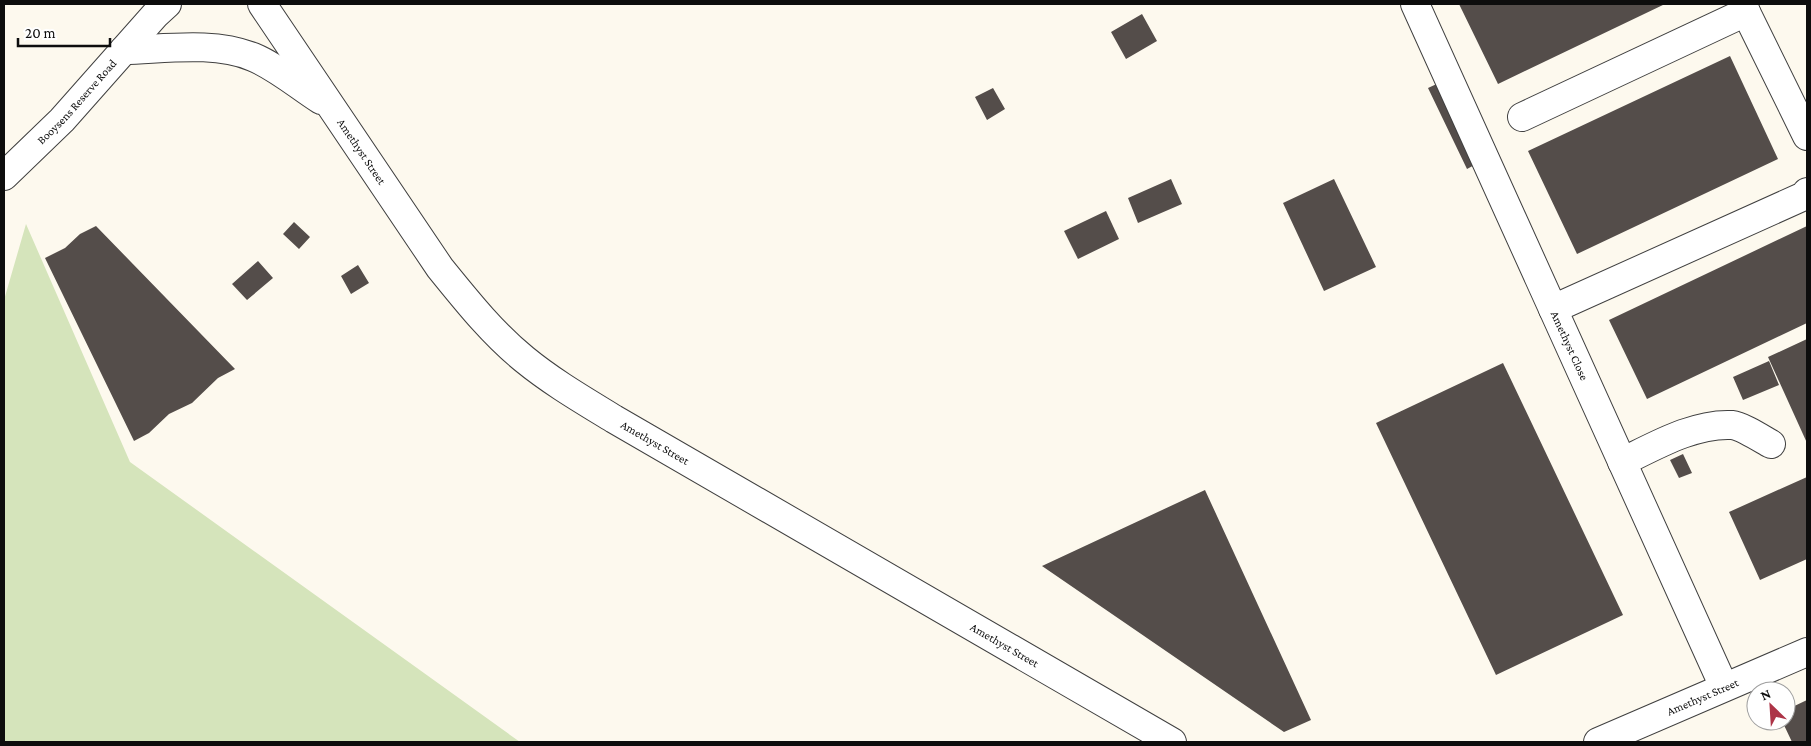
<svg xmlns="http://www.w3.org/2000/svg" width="1811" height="746" font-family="'Crimson Pro',serif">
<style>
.green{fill:#d5e4bb}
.building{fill:#544d4a}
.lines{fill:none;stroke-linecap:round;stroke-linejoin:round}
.minor-casing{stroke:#404040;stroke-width:30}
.minor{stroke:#fff;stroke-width:28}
.labels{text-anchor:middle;stroke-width:5;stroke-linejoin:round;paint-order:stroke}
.street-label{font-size:12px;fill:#0d0d0d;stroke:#fff}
</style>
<rect width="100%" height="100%" fill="#fdf9ee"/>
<path class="green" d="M 26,224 L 130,462 L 520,742 L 4,742 L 4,300 Z"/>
<path class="building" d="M 1459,4 L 1665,4 L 1498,84 Z
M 1142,14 L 1157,41 L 1126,59 L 1111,32 Z
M 1730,56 L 1778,159 L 1577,254 L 1528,151 Z
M 1441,82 L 1480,162 L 1467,169 L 1428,88 Z
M 993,88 L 1005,109 L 987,120 L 975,97 Z
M 1171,179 L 1182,204 L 1138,223 L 1128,198 Z
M 1334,179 L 1376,267 L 1324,291 L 1283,203 Z
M 1106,211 L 1119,239 L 1078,259 L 1064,231 Z
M 294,222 L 310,237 L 299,249 L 283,234 Z
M 96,226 L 235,369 L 218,378 L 192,403 L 169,414 L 149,433 L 134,441 L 45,258 L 65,248 L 80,234 Z
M 1807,226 L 1807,323 L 1647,399 L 1609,320 Z
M 258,261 L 273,278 L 247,300 L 232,284 Z
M 358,265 L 369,283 L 351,294 L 341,276 Z
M 1807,339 L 1807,443 L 1768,357 Z
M 1769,361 L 1779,385 L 1743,400 L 1733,377 Z
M 1503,363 L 1623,615 L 1496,675 L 1376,423 Z
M 1683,454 L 1692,473 L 1679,478 L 1670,460 Z
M 1807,477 L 1807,559 L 1760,580 L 1729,512 Z
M 1205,490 L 1311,720 L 1284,732 L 1042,566 Z
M 1807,700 L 1807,742 L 1792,742 L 1783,723 L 1773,728 L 1770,721 L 1786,721 L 1786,710 Z"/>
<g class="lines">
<defs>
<g id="minor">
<path id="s1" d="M 262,4 L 440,268 C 466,300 492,333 524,359 C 552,382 583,400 614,419 L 1172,742"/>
<path id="s2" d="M 1415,4 L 1724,687"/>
<path d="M 1742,4 L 1807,136"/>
<path d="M 124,50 C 165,49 214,41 253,57 C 277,67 299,86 321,100"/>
<path d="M 1522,117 L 1746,12"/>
<path id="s3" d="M 4,176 L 62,120 L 155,15 L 167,4"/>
<path d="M 1553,309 L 1804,196 L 1807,192"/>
<path d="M 1622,462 C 1655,446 1694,423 1732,425 C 1742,426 1762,439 1771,444"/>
<path id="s4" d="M 1598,742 L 1807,652"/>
</g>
</defs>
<use href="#minor" class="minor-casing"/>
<use href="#minor" class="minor"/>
</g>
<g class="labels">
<g class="street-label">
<text dy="4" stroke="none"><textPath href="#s3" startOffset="104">Booysens Reserve Road</textPath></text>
<text dy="4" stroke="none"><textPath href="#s1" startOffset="178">Amethyst Street</textPath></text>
<text dy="4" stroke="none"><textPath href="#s2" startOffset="375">Amethyst Close</textPath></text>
<text dy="4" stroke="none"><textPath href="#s1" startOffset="598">Amethyst Street</textPath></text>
<text dy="4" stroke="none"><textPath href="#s1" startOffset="1002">Amethyst Street</textPath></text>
<text dy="4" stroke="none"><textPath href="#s4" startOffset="114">Amethyst Street</textPath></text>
</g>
</g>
<rect width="1811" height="746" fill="none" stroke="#0d0d0d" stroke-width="10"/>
<g transform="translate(1771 706) rotate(335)"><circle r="24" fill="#ffffff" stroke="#9e9e9e"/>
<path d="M0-4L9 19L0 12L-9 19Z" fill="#ad3447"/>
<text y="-8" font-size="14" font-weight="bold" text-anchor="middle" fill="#0d0d0d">N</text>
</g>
<path d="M18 38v8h92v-8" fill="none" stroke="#0d0d0d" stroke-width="2.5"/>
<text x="25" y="38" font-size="15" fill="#0d0d0d" stroke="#ffffff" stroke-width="4" paint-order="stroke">20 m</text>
</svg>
